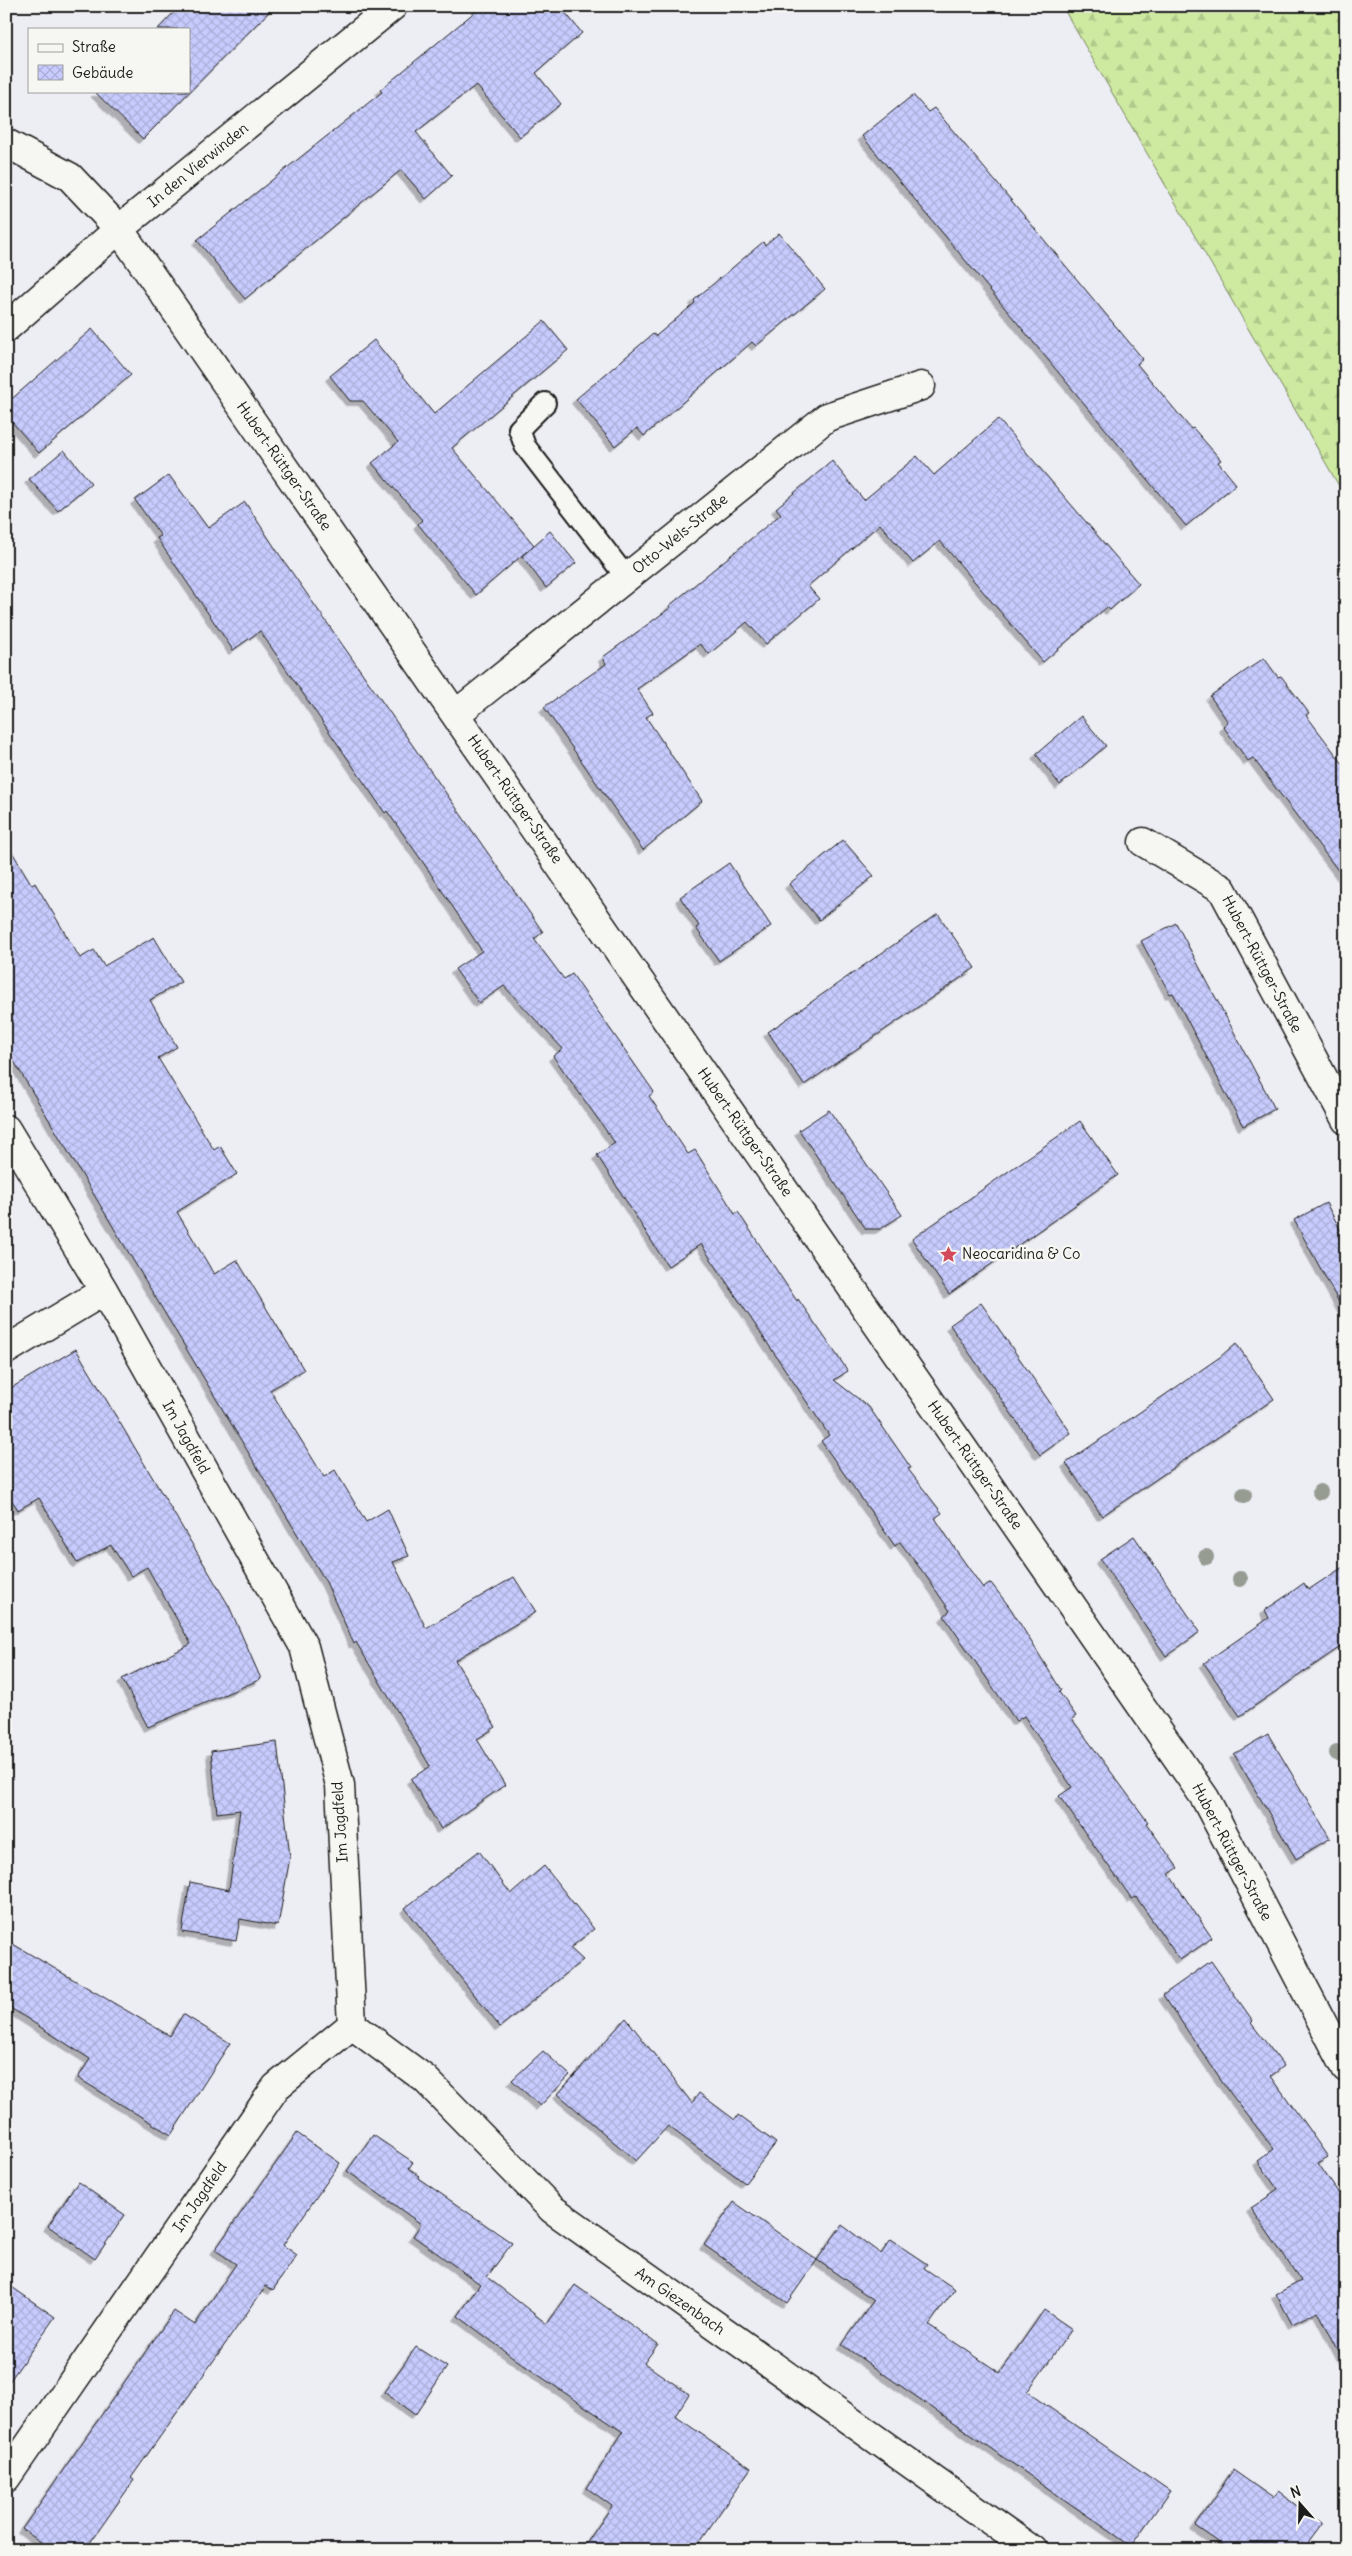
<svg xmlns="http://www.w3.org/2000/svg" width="1352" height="2556" font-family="Delius,sans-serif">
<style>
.forest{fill:url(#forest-firs);stroke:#75835e}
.building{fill:url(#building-cross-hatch);stroke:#1c1c1c;filter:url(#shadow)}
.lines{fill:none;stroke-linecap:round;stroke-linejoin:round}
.lane-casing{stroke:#1c1c1c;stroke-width:24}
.street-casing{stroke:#1c1c1c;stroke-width:31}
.lane{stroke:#f6f6f2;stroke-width:20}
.street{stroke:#f6f6f2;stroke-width:28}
.tree{fill:#979c93}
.labels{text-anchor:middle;stroke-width:5;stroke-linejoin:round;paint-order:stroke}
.street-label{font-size:15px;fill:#1c1c1c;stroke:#f6f6f2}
.poi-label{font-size:15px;fill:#1c1c1c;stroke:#f6f6f2;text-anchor:start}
</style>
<defs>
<pattern id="forest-firs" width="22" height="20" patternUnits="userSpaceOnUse" patternTransform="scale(1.25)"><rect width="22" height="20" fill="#ceeaa1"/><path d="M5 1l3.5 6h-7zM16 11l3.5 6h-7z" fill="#b0c88a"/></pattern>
<pattern id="building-cross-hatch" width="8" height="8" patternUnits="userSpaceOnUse" patternTransform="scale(1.25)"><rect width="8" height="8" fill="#c7cbfd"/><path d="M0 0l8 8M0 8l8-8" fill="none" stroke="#aaaed8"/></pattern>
<filter id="shadow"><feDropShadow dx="-4.5" dy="4.5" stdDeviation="0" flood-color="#0004"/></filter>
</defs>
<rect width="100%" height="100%" fill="#ededf4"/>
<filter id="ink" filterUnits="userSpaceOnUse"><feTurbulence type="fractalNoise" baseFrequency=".02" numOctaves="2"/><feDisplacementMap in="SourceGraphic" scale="10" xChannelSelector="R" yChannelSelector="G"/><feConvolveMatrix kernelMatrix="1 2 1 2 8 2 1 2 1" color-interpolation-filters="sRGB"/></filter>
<g filter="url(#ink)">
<path class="forest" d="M 1062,6 L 1346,6 L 1346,498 Z"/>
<path class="building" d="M 180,6 L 275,6 L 143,139 L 95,92 L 189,91 L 189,29 L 158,29 Z
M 482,6 L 560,6 L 582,33 L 536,73 L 561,104 L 520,137 L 476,85 L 416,132 L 452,176 L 426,199 L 401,170 L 245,299 L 197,240 L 382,92 L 380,90 Z
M 913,95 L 928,112 L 934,108 L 1021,212 L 1143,359 L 1137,364 L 1191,429 L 1193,428 L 1221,460 L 1218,462 L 1236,484 L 1186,526 L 862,136 Z
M 779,233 L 825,289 L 756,346 L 752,342 L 644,436 L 637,428 L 615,446 L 576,399 L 653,334 L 656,336 L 695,303 L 694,300 L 763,242 L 765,245 Z
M 544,321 L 568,350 L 452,448 L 534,545 L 476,595 L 418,524 L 422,520 L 372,463 L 398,442 L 363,401 L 350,401 L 330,376 L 374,340 L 434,414 Z
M 92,329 L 131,375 L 39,453 L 6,415 L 6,404 Z
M 998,419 L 1139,584 L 1110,610 L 1107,607 L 1043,662 L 940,541 L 913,563 L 880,524 L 808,586 L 819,599 L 766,644 L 747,622 L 709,654 L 700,644 L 637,689 L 653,713 L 646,717 L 702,801 L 643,850 L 544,707 L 606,664 L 603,657 L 670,608 L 669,606 L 781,514 L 776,508 L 832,461 L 864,500 L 917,456 L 934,475 Z
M 64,450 L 91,483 L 58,511 L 29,479 Z
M 169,475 L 208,528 L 245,502 L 279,554 L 543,932 L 534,939 L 564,979 L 572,974 L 654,1092 L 649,1096 L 688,1154 L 695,1150 L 735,1214 L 738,1212 L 797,1301 L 798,1299 L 848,1371 L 834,1380 L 869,1407 L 911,1468 L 908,1469 L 942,1513 L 935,1518 L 958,1553 L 983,1588 L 991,1583 L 1011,1609 L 1061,1690 L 1059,1692 L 1076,1716 L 1072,1719 L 1148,1822 L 1146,1823 L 1178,1868 L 1169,1874 L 1212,1938 L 1180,1960 L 1136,1897 L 1132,1899 L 1059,1796 L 1072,1787 L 1024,1716 L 1016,1721 L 944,1616 L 950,1611 L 926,1576 L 900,1542 L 895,1546 L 821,1441 L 829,1435 L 701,1244 L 668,1266 L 654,1245 L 597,1155 L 615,1143 L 553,1056 L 563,1049 L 504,986 L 479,1003 L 455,969 L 482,951 L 427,868 L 387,811 L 385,813 L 260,631 L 233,650 L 157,538 L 161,536 L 135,500 Z
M 550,531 L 576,563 L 546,588 L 522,556 Z
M 1264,658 L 1278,677 L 1281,676 L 1309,713 L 1306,715 L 1346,768 L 1346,881 L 1253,758 L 1248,761 L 1223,726 L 1228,722 L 1210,696 Z
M 1081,716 L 1106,746 L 1060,785 L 1036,754 Z
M 843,840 L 874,876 L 819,920 L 789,884 Z
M 6,842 L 32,885 L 35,883 L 80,958 L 94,950 L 104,966 L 154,937 L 181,982 L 150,1000 L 177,1047 L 158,1058 L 214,1150 L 220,1146 L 237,1174 L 177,1212 L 214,1274 L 237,1260 L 304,1370 L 270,1390 L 324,1477 L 335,1470 L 366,1522 L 388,1509 L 409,1556 L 393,1562 L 426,1628 L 514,1577 L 536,1612 L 455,1660 L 496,1727 L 477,1739 L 505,1785 L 441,1829 L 411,1779 L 430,1766 L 356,1642 L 354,1644 L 326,1582 L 6,1048 Z
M 729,863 L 771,926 L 719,961 L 696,928 L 699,926 L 680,897 Z
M 938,914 L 975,968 L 804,1085 L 768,1032 Z
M 1176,923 L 1275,1109 L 1243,1126 L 1173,993 L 1170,994 L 1141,941 Z
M 829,1110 L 902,1215 L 880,1229 L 866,1229 L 799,1130 Z
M 1080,1121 L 1118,1175 L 949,1294 L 912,1239 Z
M 1326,1203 L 1346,1240 L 1346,1315 L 1294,1220 Z
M 981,1303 L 1071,1433 L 1040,1455 L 950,1325 Z
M 1236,1343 L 1274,1399 L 1102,1516 L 1066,1463 L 1220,1357 Z
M 76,1349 L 229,1606 L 261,1679 L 148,1727 L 122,1679 L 191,1644 L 147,1567 L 131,1576 L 111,1545 L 77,1563 L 39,1498 L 18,1510 L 6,1491 L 6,1391 Z
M 1134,1536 L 1200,1632 L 1166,1656 L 1100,1559 Z
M 1346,1565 L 1346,1643 L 1240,1716 L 1204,1663 L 1269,1618 L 1265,1610 L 1286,1596 L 1304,1583 L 1308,1590 Z
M 1268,1734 L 1330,1838 L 1296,1859 L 1234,1754 Z
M 277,1742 L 290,1857 L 278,1926 L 240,1919 L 236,1941 L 182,1932 L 190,1882 L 229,1890 L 240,1810 L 217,1813 L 211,1751 Z
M 479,1851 L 511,1894 L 544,1866 L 594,1929 L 570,1948 L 583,1960 L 500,2027 L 405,1908 Z
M 6,1940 L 170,2036 L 183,2014 L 230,2043 L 171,2135 L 78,2078 L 90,2059 L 6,2005 Z
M 1211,1961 L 1253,2021 L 1251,2023 L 1284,2066 L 1271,2076 L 1328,2157 L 1318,2163 L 1346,2204 L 1346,2365 L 1318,2311 L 1292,2324 L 1276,2294 L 1301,2281 L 1251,2208 L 1278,2190 L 1258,2161 L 1274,2149 L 1231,2094 L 1163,1995 Z
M 626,2018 L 692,2103 L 699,2093 L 735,2120 L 738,2115 L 776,2143 L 745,2183 L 668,2126 L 636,2161 L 558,2094 Z
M 543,2051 L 570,2075 L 540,2106 L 512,2080 Z
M 297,2133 L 340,2163 L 283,2245 L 297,2255 L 273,2290 L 266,2286 L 131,2478 L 134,2480 L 85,2550 L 52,2550 L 22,2529 L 174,2311 L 195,2325 L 236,2264 L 215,2250 Z
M 373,2135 L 413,2162 L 409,2168 L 419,2176 L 418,2178 L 512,2243 L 487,2277 L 547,2324 L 575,2285 L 658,2344 L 644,2363 L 689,2394 L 675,2416 L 751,2468 L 694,2550 L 582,2550 L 612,2506 L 587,2488 L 623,2432 L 525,2366 L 458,2316 L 480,2284 L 413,2236 L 421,2224 L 347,2171 Z
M 78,2182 L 125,2215 L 95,2259 L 48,2226 Z
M 734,2202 L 817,2260 L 842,2225 L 881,2254 L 891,2240 L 927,2264 L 924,2268 L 955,2289 L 929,2325 L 1000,2373 L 1044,2310 L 1072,2329 L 1027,2392 L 1170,2491 L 1131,2546 L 842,2345 L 874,2300 L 817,2260 L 787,2303 L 704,2245 Z
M 6,2283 L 55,2317 L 6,2386 Z
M 416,2347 L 447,2367 L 415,2415 L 384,2392 Z
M 1233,2470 L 1273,2498 L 1278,2491 L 1322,2523 L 1302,2550 L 1230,2550 L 1195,2526 Z"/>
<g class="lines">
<defs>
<path id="lane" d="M 545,403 L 519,429 L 525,446 L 626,577"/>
<path id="street" d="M 6,143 L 70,177 L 119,229 L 1205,1798 L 1346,2068
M 6,328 L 119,229 L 393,6
M 456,714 L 827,417 L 921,386
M 1143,842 L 1222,889 L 1346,1120
M 6,1129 L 104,1291 L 304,1647 L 340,1785 L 352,2025 L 276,2087 L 6,2478
M 6,1350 L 104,1291
M 352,2025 L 425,2079 L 552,2209 L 1032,2550"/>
</defs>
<use href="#lane" class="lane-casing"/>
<use href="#street" class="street-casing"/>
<use href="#lane" class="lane"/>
<use href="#street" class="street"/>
</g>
<g class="tree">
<circle cx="1320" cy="1492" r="8"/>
<circle cx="1244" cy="1495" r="8"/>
<circle cx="1206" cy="1557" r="8"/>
<circle cx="1240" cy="1579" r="8"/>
<circle cx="1337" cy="1753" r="8"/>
</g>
</g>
<defs>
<symbol id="sight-bare" viewBox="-9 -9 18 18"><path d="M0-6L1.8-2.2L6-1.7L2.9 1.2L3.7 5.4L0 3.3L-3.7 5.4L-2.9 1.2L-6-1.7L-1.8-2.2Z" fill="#d1495b" stroke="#f6f6f2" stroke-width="2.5" paint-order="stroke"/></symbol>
</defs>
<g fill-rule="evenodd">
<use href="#sight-bare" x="936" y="1242" width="25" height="25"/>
</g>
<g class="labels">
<g class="street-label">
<text transform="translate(198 165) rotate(-39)" y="5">In den Vierwinden</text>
<text transform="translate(284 466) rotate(55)" y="5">Hubert-Rüttger-Straße</text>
<text transform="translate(680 534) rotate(-39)" y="5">Otto-Wels-Straße</text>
<text transform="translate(515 799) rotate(55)" y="5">Hubert-Rüttger-Straße</text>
<text transform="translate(1262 964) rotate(62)" y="5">Hubert-Rüttger-Straße</text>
<text transform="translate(745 1132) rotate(55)" y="5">Hubert-Rüttger-Straße</text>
<text transform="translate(186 1437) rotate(61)" y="5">Im Jagdfeld</text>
<text transform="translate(975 1465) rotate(55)" y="5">Hubert-Rüttger-Straße</text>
<text transform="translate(340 1822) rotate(-94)" y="5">Im Jagdfeld</text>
<text transform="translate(1232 1852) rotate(62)" y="5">Hubert-Rüttger-Straße</text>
<text transform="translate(200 2197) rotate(-55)" y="5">Im Jagdfeld</text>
<text transform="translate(680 2301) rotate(35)" y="5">Am Giezenbach</text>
</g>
<g class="poi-label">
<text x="962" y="1259">Neocaridina &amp; Co</text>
</g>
</g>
<rect width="1352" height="2556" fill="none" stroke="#f6f6f2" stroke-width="25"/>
<rect x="12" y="12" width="1327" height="2531" fill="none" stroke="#1c1c1c" stroke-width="2" filter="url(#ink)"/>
<rect x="28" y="28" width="162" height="65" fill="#f6f6f2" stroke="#9f9f9c"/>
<rect x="38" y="44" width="25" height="8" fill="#f6f6f2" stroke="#9f9f9c"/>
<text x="72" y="52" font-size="15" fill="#1c1c1c">Straße</text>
<rect x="38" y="65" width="25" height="15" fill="url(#building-cross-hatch)" stroke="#9f9f9c"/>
<text x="72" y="78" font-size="15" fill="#1c1c1c">Gebäude</text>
<g transform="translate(1300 2504) rotate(340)" stroke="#f6f6f2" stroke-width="4" paint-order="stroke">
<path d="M0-4L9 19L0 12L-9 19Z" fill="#1c1c1c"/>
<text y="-8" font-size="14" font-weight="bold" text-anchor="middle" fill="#1c1c1c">N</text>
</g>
</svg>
